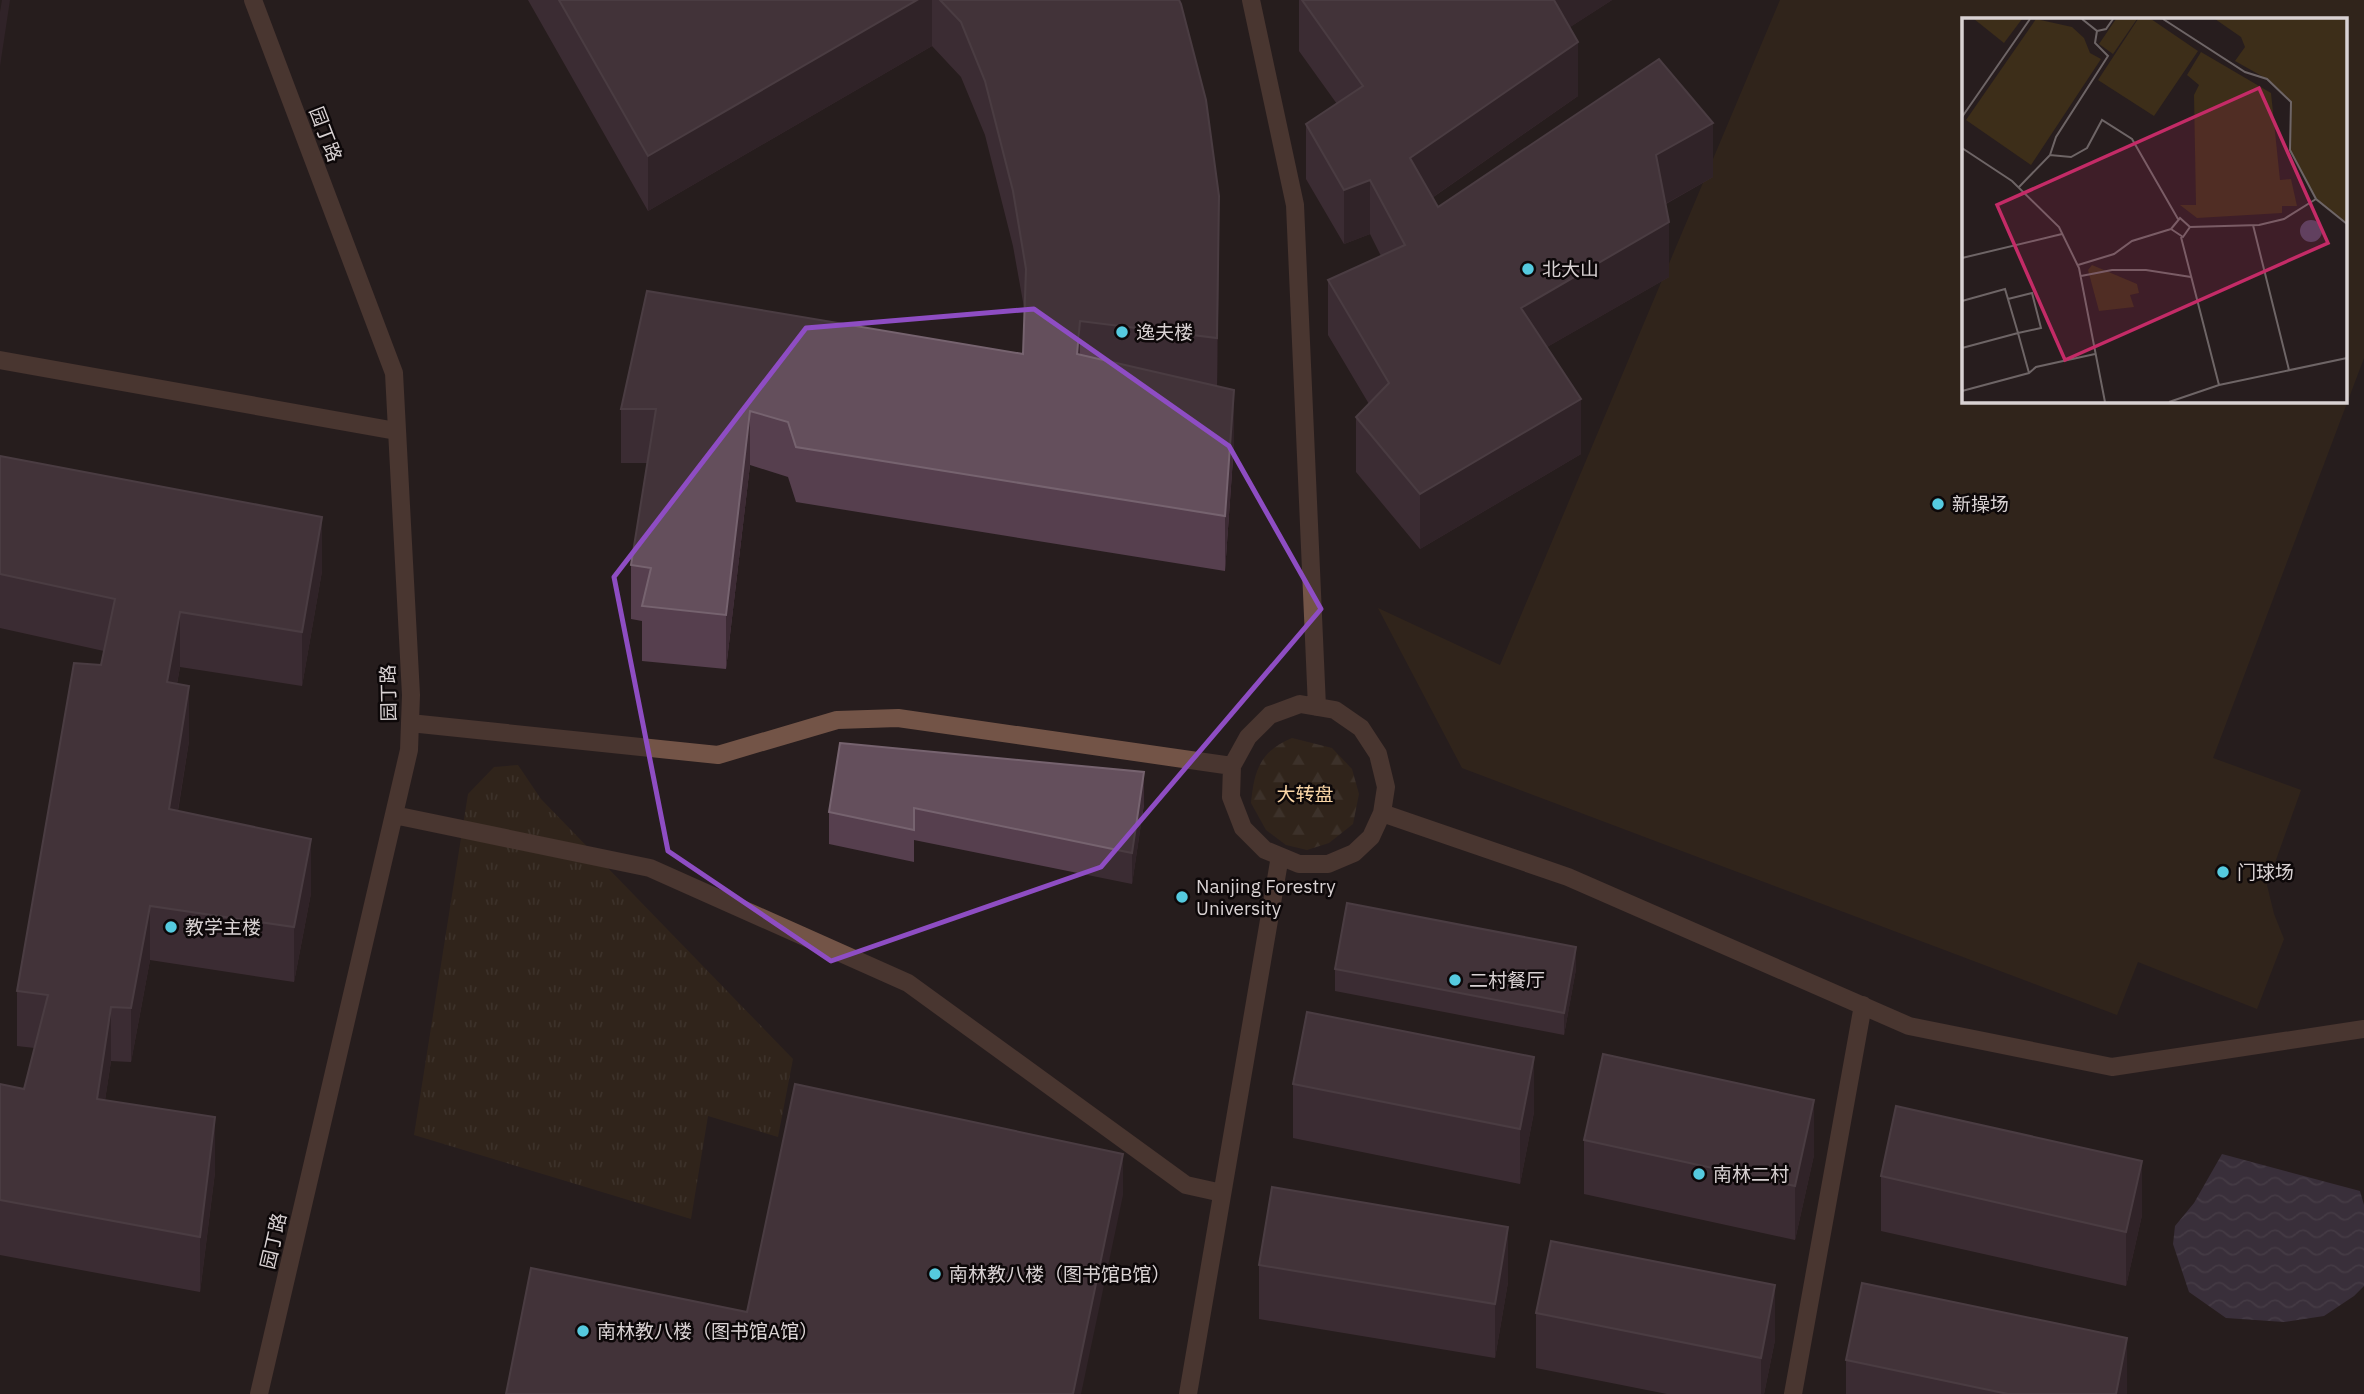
<svg xmlns="http://www.w3.org/2000/svg" width="2364" height="1394" font-family="'IBM Plex Sans','Noto Sans SC',sans-serif">
<style>
.grass{fill:url(#grass-tufts)}
.forest{fill:url(#forest-firs)}
.park{fill:#3d2e19;fill-rule:evenodd}
.water{fill:url(#water-waves)}
.lines{fill:none;stroke-linecap:round;stroke-linejoin:round}
.lane{stroke:#735447;stroke-width:18}
.wall{fill:#563f4e}
.shaded-wall{fill:#3d2b35}
.building{fill:#644f5c;stroke:#76636f;stroke-width:2}
.marked{fill:none;stroke:#8e4dc3;stroke-width:5;stroke-linejoin:round}
.poi-dot{fill:#55cadf;stroke:#0d0809;stroke-width:2.5}
.labels{text-anchor:middle;stroke-width:5;stroke-linejoin:round;paint-order:stroke}
.street-label{font-size:19px;fill:#d9d2d3;stroke:#0d0809}
.poi-label{font-size:19px;fill:#d9d2d3;stroke:#0d0809;text-anchor:start}
.park-label{font-size:19px;fill:#fad6a6;stroke:#0d0809}
.inset-road{fill:none;stroke:#6e6566;stroke-width:2}
.view{fill:#c42b67;fill-opacity:0.15;stroke:#c42b67;stroke-width:3.5}
.inset-edge{fill:none;stroke:#d9d2d3;stroke-width:3.5}
</style>
<defs>
<pattern id="grass-tufts" width="24" height="20" patternUnits="userSpaceOnUse" patternTransform="scale(1.75)"><rect width="24" height="20" fill="#3d2e19"/><path d="M3 7l-1-3M5 7V3M7 7l1-3M15 17l-1-3M17 17v-4M19 17l1-3" fill="none" stroke="#584b3a"/></pattern>
<pattern id="forest-firs" width="22" height="20" patternUnits="userSpaceOnUse" patternTransform="scale(1.75)"><rect width="22" height="20" fill="#3d2e19"/><path d="M5 1l3.5 6h-7zM16 11l3.5 6h-7z" fill="#584b3a"/></pattern>
<pattern id="water-waves" width="16" height="10" patternUnits="userSpaceOnUse" patternTransform="scale(1.75)"><rect width="16" height="10" fill="#51455e"/><path d="M0 5q4-4 8 0t8 0" fill="none" stroke="#695f74"/></pattern>
</defs>
<rect width="100%" height="100%" fill="#271d1e"/>
<path class="grass" d="M 518,765 L 541,799 L 793,1059 L 778,1137 L 708,1116 L 691,1219 L 414,1135 L 468,794 L 494,767 Z"/>
<path class="forest" d="M 1292,738 L 1332,748 L 1352,769 L 1359,794 L 1353,824 L 1329,843 L 1307,850 L 1286,845 L 1266,830 L 1251,803 C 1254,771 1260,751 1292,738 Z"/>
<path class="park" d="M 1780,0 L 2364,0 L 2364,358 L 2213,758 L 2301,790 L 2267,885 L 2274,914 L 2284,939 L 2257,1009 L 2138,962 L 2117,1015 L 1462,768 L 1378,608 L 1500,665 ZM 1963,19 L 2345,19 L 2345,401 L 1963,401 Z"/>
<path class="water" d="M 2222,1154 L 2360,1191 L 2364,1205 L 2364,1286 L 2354,1296 L 2324,1316 L 2284,1322 L 2226,1318 L 2189,1292 L 2173,1244 L 2175,1226 L 2194,1203 Z"/>
<g class="lines">
<path class="lane" d="M 253,0 L 394,373 L 411,695 L 409,750 L 259,1394
M 1251,0 L 1295,205 L 1317,707
M 0,360 L 396,431
M 410,723 L 718,755 L 837,720 L 898,718 L 1232,766
M 1382,813 L 1386,787 L 1378,754 L 1361,728 L 1335,710 L 1300,704 L 1270,715 L 1248,737 L 1232,766 L 1231,797 L 1243,828 L 1265,850 L 1299,864 L 1328,864 L 1354,853 L 1371,837 L 1382,813 L 1568,877 L 1909,1026 L 2112,1067 L 2364,1029
M 394,815 L 650,868 L 908,983 L 1186,1185 L 1222,1193
M 1188,1394 L 1280,856
M 1793,1394 L 1863,1005"/>
</g>
<path class="wall" d="M 528,0 L 1179,0 L 1219,250 L 1217,386 L 1234,444 L 1225,571 L 796,502 L 788,477 L 750,465 L 726,669 L 642,661 L 642,621 L 631,619 L 631,565 L 647,463 L 621,463 L 621,409 L 1023,354 L 1025,313 L 1013,246 L 985,135 L 961,77 L 932,46 L 648,211 Z
M 1299,0 L 1612,0 L 1570,27 L 1578,96 L 1432,198 L 1438,207 L 1713,177 L 1666,204 L 1669,277 L 1547,347 L 1581,454 L 1420,549 L 1356,472 L 1356,417 L 1369,404 L 1328,335 L 1328,280 L 1381,256 L 1370,234 L 1344,244 L 1306,179 L 1306,124 L 1337,104 L 1299,51 Z
M 0,456 L 322,571 L 302,686 L 180,667 L 177,684 L 189,741 L 178,811 L 311,893 L 294,982 L 150,960 L 131,1062 L 111,1061 L 105,1100 L 215,1172 L 200,1292 L 0,1255 L 0,1084 L 24,1089 L 35,1048 L 17,1046 L 17,991 L 104,651 L 0,628 Z
M 840,743 L 1144,804 L 1132,884 L 914,840 L 914,862 L 829,844 L 829,812 Z
M 1335,969 L 1576,969 L 1564,1035 L 1335,991 Z
M 1293,1084 L 1534,1112 L 1520,1184 L 1293,1138 Z
M 1584,1140 L 1814,1155 L 1795,1240 L 1584,1194 Z
M 1881,1176 L 2142,1215 L 2126,1286 L 1881,1231 Z
M 1259,1265 L 1508,1282 L 1495,1358 L 1259,1319 Z
M 1536,1313 L 1775,1340 L 1764,1394 L 1667,1394 L 1536,1368 Z
M 2127,1338 L 2127,1394 L 1846,1394 L 1846,1360 Z"/>
<path class="shaded-wall" d="M 2,0 L 10,0 L 0,66 L 0,12 Z
M 917,0 L 932,0 L 932,46 L 648,211 L 648,156 Z
M 1547,0 L 1612,0 L 1547,42 Z
M 1578,42 L 1578,96 L 1410,213 L 1410,158 Z
M 1713,123 L 1713,177 L 1656,209 L 1656,155 Z
M 1370,180 L 1370,234 L 1344,244 L 1344,190 Z
M 1219,196 L 1219,250 L 1217,392 L 1217,338 Z
M 1669,222 L 1669,277 L 1521,362 L 1521,308 Z
M 1080,321 L 1080,376 L 1077,354 Z
M 1234,390 L 1234,444 L 1225,571 L 1225,516 Z
M 1581,399 L 1581,454 L 1420,549 L 1420,494 Z
M 750,411 L 750,465 L 726,669 L 726,615 Z
M 322,517 L 322,571 L 302,686 L 302,632 Z
M 180,612 L 180,667 L 167,737 L 167,682 Z
M 189,686 L 189,741 L 169,864 L 169,809 Z
M 1144,772 L 1144,804 L 1132,884 L 1132,853 Z
M 311,839 L 311,893 L 294,982 L 294,927 Z
M 150,906 L 150,960 L 131,1062 L 131,1008 Z
M 1576,947 L 1576,969 L 1564,1035 L 1564,1013 Z
M 111,1007 L 111,1061 L 97,1153 L 97,1099 Z
M 1534,1057 L 1534,1112 L 1520,1184 L 1520,1129 Z
M 1814,1100 L 1814,1155 L 1795,1240 L 1795,1186 Z
M 215,1117 L 215,1172 L 200,1292 L 200,1237 Z
M 1123,1154 L 1123,1195 L 1081,1394 L 1073,1394 Z
M 2142,1161 L 2142,1215 L 2126,1286 L 2126,1232 Z
M 1508,1227 L 1508,1282 L 1495,1358 L 1495,1304 Z
M 1775,1285 L 1775,1340 L 1764,1394 L 1761,1394 L 1761,1358 Z
M 2127,1338 L 2127,1394 L 2116,1394 Z"/>
<path class="building" d="M 559,0 L 917,0 L 648,156 Z
M 940,0 L 1179,0 L 1181,4 L 1206,100 L 1219,196 L 1217,338 L 1080,321 L 1077,354 L 1234,390 L 1225,516 L 796,447 L 788,422 L 750,411 L 726,615 L 642,606 L 651,568 L 631,565 L 656,409 L 621,409 L 647,291 L 1023,354 L 1026,269 L 1013,191 L 985,81 L 961,22 Z
M 1302,0 L 1554,0 L 1578,42 L 1410,158 L 1438,207 L 1659,59 L 1713,123 L 1656,155 L 1669,222 L 1521,308 L 1581,399 L 1420,494 L 1356,417 L 1389,383 L 1328,280 L 1405,245 L 1370,180 L 1344,190 L 1306,124 L 1363,86 Z
M 0,456 L 322,517 L 302,632 L 180,612 L 167,682 L 189,686 L 169,809 L 311,839 L 294,927 L 150,906 L 131,1008 L 111,1007 L 97,1099 L 215,1117 L 200,1237 L 0,1200 L 0,1084 L 24,1089 L 48,995 L 17,991 L 74,663 L 101,665 L 115,599 L 0,574 Z
M 840,743 L 1144,772 L 1132,853 L 914,808 L 914,830 L 829,812 Z
M 1347,903 L 1576,947 L 1564,1013 L 1335,969 Z
M 1307,1012 L 1534,1057 L 1520,1129 L 1293,1084 Z
M 1603,1054 L 1814,1100 L 1795,1186 L 1584,1140 Z
M 795,1084 L 1123,1154 L 1073,1394 L 506,1394 L 531,1268 L 747,1312 Z
M 1896,1106 L 2142,1161 L 2126,1232 L 1881,1176 Z
M 1272,1187 L 1508,1227 L 1495,1304 L 1259,1265 Z
M 1551,1241 L 1775,1285 L 1761,1358 L 1536,1313 Z
M 1862,1283 L 2127,1338 L 2116,1394 L 2008,1394 L 1846,1360 Z"/>
<path d="M0 0H2364V1394H0ZM 1034,309 L 1229,446 L 1321,609 L 1101,867 L 831,961 L 668,851 L 614,577 L 806,328 Z" fill="#271d1e" fill-opacity=".55" fill-rule="evenodd"/>
<path class="marked" d="M 1034,309 L 1229,446 L 1321,609 L 1101,867 L 831,961 L 668,851 L 614,577 L 806,328 Z"/>
<g class="poi-dot">
<circle cx="1528" cy="269" r="7"/>
<circle cx="1122" cy="332" r="7"/>
<circle cx="1938" cy="504" r="7"/>
<circle cx="2223" cy="872" r="7"/>
<circle cx="1182" cy="897" r="7"/>
<circle cx="171" cy="927" r="7"/>
<circle cx="1455" cy="980" r="7"/>
<circle cx="1699" cy="1174" r="7"/>
<circle cx="935" cy="1274" r="7"/>
<circle cx="583" cy="1331" r="7"/>
</g>
<g class="labels">
<g class="street-label">
<text transform="translate(326 134) rotate(69)" y="7">园丁路</text>
<text transform="translate(388 693) rotate(-91)" y="7">园丁路</text>
<text transform="translate(273 1241) rotate(-77)" y="7">园丁路</text>
</g>
<g class="poi-label">
<text x="1542" y="276">北大山</text>
<text x="1136" y="339">逸夫楼</text>
<text x="1952" y="511">新操场</text>
<text x="2237" y="879">门球场</text>
<text x="1196" y="893">Nanjing Forestry<tspan x="1196" dy="22">University</tspan></text>
<text x="185" y="934">教学主楼</text>
<text x="1469" y="987">二村餐厅</text>
<text x="1713" y="1181">南林二村</text>
<text x="949" y="1281">南林教八楼（图书馆B馆）</text>
<text x="597" y="1338">南林教八楼（图书馆A馆）</text>
</g>
<g class="park-label">
<text x="1305" y="801">大转盘</text>
</g>
</g>
<g transform="translate(1962 18)">
<rect width="385" height="385" fill="#271d1e"/>
<path d="M 130,247 L 175,266 L 177,275 L 168,277 L 172,289 L 137,293 L 126,252 Z" fill="#3d2e19"/>
<path d="M 253,1 L 385,1 L 385,206 L 354,181 L 328,132 L 329,84 L 305,61 L 273,43 L 283,29 L 279,19 Z" fill="#3d2e19"/>
<path d="M 12,1 L 60,1 L 42,25 ZM 74,1 L 110,9 L 122,20 L 128,35 L 139,41 L 69,147 L 4,102 ZM 154,1 L 175,1 L 151,36 L 137,26 ZM 176,1 L 189,1 L 236,33 L 192,98 L 136,62 ZM 239,34 L 309,75 L 318,162 L 329,161 L 335,188 L 320,188 L 320,195 L 235,200 L 218,187 L 234,187 L 232,77 L 237,67 L 225,57 Z" fill="#3d2e19"/>
<path d="M338 213a11 11 0 1 1 22 0a11 11 0 1 1-22 0Z" fill="#51455e"/>
<path class="inset-road" d="M 201,1 L 283,54 L 305,61 L 329,84 L 328,132 L 354,181 L 385,206M 135,13 L 144,11 L 151,1M 0,99 L 68,1M 0,130 L 50,163 L 97,209 L 117,250 L 143,384M 88,137 L 94,119 L 146,38 L 133,25 L 135,13 L 120,1M 57,169 L 88,137 L 109,139 L 125,130 L 140,102 L 170,121 L 216,201M 291,207 L 327,352M 209,211 L 221,219 L 228,209 L 297,207 L 322,201 L 354,181M 209,211 L 218,200 L 228,209M 219,219 L 257,367M 0,240 L 100,216M 116,247 L 152,236 L 170,223 L 209,211M 119,258 L 150,252 L 184,252 L 229,259M 46,281 L 70,275 L 79,310 L 56,315 L 67,355M 0,283 L 43,271 L 56,315 L 0,330M 0,373 L 67,355 L 74,349 L 133,336M 207,384 L 257,367 L 385,340"/>
<path class="view" d="M 297,70 L 366,225 L 103,342 L 35,187 Z"/>
<rect width="385" height="385" class="inset-edge"/>
</g>
</svg>
